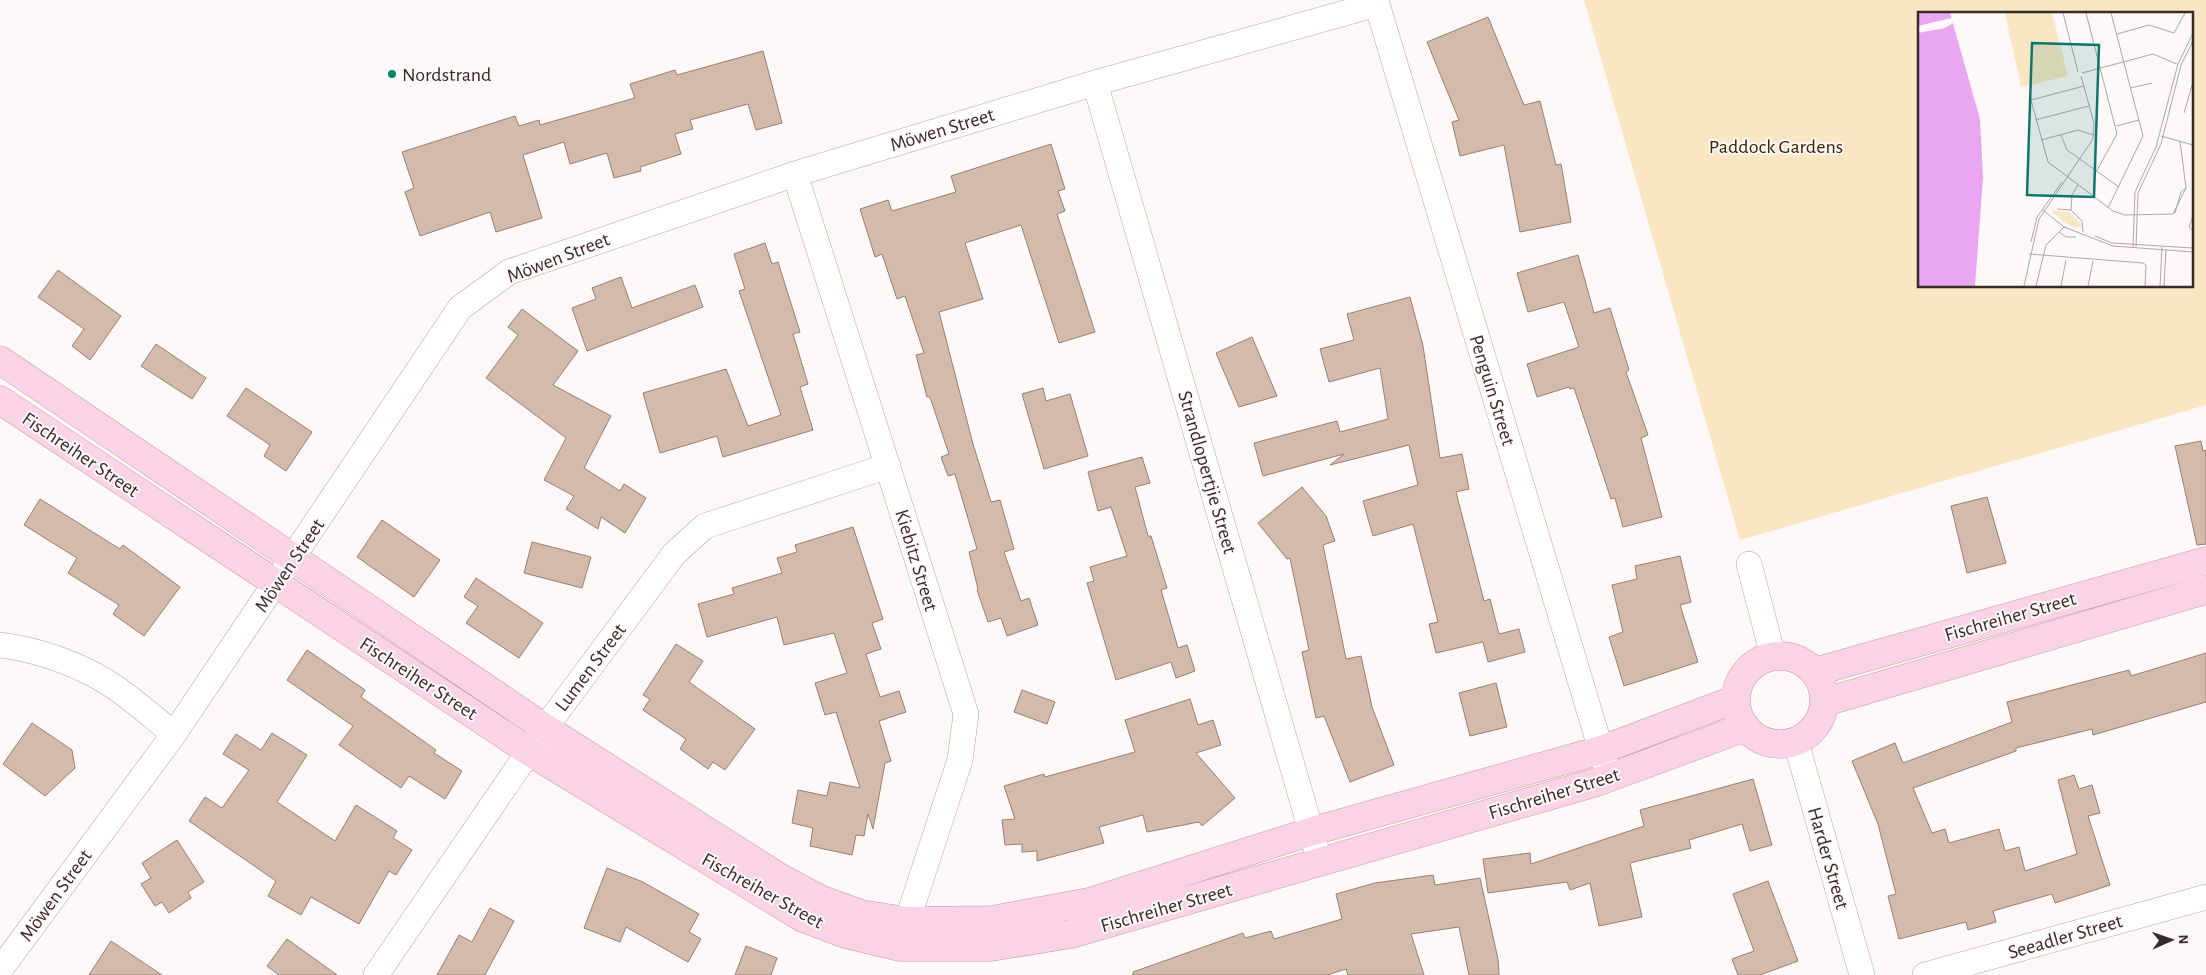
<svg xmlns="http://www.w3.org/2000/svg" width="2206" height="975" font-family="'Alegreya Sans',sans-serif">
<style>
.green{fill:#fae6c2;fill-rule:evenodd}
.building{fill:#d4baab;stroke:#987f71}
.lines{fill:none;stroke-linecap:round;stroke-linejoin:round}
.street-casing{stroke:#bd9e9c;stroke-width:26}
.secondary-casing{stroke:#bd9e9c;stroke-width:29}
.street{stroke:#fff;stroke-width:25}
.secondary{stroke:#fbd3e6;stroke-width:28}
.poi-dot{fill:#00896e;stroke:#fff8f8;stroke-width:2}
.labels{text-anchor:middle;stroke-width:4;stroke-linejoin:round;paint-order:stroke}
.poi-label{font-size:20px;fill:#372b2a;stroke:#fff8f8;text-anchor:start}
.street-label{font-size:20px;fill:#372b2a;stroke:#fff8f8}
.park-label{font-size:20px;fill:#382600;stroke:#fff8f8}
.inset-road{fill:none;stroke:#afa6a6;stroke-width:1}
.view{fill:#0f766e;fill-opacity:0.15;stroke:#0f766e;stroke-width:2.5}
.inset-edge{fill:none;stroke:#372b2a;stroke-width:2.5}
</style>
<rect width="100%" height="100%" fill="#fff8f8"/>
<path class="green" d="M 1584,0 L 2206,0 L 2206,405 L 1740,540 ZM 1920,14 L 2192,14 L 2192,286 L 1920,286 Z"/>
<path class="building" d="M 1488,17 L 1524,105 L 1540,101 L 1556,165 L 1561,164 L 1571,222 L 1520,232 L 1504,145 L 1460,156 L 1452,122 L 1459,120 L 1427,42 Z
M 763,51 L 782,123 L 756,130 L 748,104 L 690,120 L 693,129 L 675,134 L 681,154 L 640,167 L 641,171 L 614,178 L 607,153 L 570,164 L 564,142 L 523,155 L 542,218 L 496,232 L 490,212 L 420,236 L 405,192 L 414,188 L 402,152 L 515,116 L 519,126 L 539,120 L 540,125 L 635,98 L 630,84 L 675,70 L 677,75 Z
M 1051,144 L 1065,189 L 1058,191 L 1065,211 L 1057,214 L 1095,332 L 1059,343 L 1021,225 L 965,243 L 983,299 L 939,312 L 973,444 L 991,502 L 1000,500 L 1014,549 L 1004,552 L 1021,601 L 1029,598 L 1038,625 L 1007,636 L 1001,618 L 988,622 L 977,590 L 978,589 L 969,552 L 977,549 L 955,474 L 948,476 L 941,457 L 949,454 L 930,397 L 927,397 L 916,355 L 924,353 L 905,296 L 897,299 L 882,254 L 875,257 L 860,209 L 888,200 L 892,211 L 956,192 L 951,176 Z
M 765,243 L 772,264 L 778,262 L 800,332 L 793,334 L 808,384 L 800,387 L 813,430 L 723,457 L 717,436 L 660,453 L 643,393 L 726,369 L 748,426 L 781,415 L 739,291 L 745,289 L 734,254 Z
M 1578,255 L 1594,313 L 1610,308 L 1629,370 L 1626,372 L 1648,435 L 1641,438 L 1662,517 L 1623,527 L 1615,498 L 1611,499 L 1574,388 L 1570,389 L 1569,387 L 1537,397 L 1527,364 L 1579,347 L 1564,302 L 1528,312 L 1517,273 Z
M 58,270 L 121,316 L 90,360 L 72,346 L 84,329 L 38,297 Z
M 621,277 L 632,308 L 695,285 L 703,307 L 587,351 L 572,308 L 596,299 L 592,288 Z
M 1410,297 L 1423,346 L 1440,458 L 1462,454 L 1469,489 L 1456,492 L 1484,601 L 1490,599 L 1499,634 L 1519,629 L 1525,652 L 1488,662 L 1483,642 L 1436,653 L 1429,624 L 1438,622 L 1413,524 L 1373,536 L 1363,501 L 1418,485 L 1409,445 L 1330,465 L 1344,454 L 1263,476 L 1254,443 L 1337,421 L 1340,432 L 1388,419 L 1380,368 L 1329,382 L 1320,349 L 1354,340 L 1347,314 Z
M 522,309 L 578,351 L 553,385 L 611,416 L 584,468 L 620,491 L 624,484 L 646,498 L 625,533 L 601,517 L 598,529 L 566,509 L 574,496 L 544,480 L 566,438 L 486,378 L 518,335 L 508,327 Z
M 1252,337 L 1277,396 L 1239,407 L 1216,353 Z
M 156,344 L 206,378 L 192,399 L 141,366 Z
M 246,388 L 312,432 L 286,471 L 264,456 L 270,445 L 227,416 Z
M 1043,388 L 1046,401 L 1070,394 L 1088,456 L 1044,469 L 1022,394 Z
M 2201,441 L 2203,451 L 2206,450 L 2206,544 L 2197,545 L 2175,446 Z
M 1142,457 L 1150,483 L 1135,487 L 1148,536 L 1151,536 L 1167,588 L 1161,590 L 1178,648 L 1187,645 L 1195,671 L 1176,678 L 1171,662 L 1116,680 L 1087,583 L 1094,581 L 1090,567 L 1127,556 L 1111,507 L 1098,511 L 1088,472 Z
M 1302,487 L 1326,516 L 1335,541 L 1323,545 L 1346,659 L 1361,656 L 1372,707 L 1394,765 L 1350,782 L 1324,716 L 1316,718 L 1302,652 L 1309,650 L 1290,558 L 1287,559 L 1258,523 Z
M 1987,497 L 2006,563 L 1967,573 L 1951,506 Z
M 40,499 L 120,549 L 123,545 L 180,587 L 144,636 L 113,614 L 119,605 L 68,573 L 77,558 L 24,525 Z
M 382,520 L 440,560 L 414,597 L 357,557 Z
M 853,527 L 883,619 L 872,623 L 881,649 L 866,654 L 880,697 L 899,691 L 906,712 L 879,721 L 891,761 L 885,763 L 873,829 L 868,814 L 864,836 L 856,835 L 852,855 L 810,846 L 813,828 L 792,823 L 798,790 L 827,796 L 830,782 L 860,788 L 836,712 L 825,715 L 815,683 L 847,673 L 834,633 L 784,645 L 777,617 L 707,637 L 698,604 L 734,594 L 732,588 L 782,573 L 777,558 L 797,552 L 795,545 Z
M 532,542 L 591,557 L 582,588 L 524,573 Z
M 1680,556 L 1691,602 L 1680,605 L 1698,662 L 1624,686 L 1609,637 L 1623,632 L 1612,585 L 1637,579 L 1635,566 Z
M 476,578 L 543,623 L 519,658 L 466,623 L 478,606 L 464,597 Z
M 676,644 L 703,661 L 689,682 L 755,729 L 725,770 L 713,762 L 708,769 L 680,749 L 686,739 L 643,710 L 650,699 L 643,695 Z
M 307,650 L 365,690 L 361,697 L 436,750 L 434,753 L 462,771 L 445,799 L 409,776 L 401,788 L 339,745 L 353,726 L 287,680 Z
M 2206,653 L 2206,702 L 2093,735 L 2092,729 L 2016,748 L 2016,751 L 1913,788 L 1932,833 L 1945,829 L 1949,843 L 1999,829 L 2005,851 L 2019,847 L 2025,871 L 2077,854 L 2058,780 L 2074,775 L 2079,789 L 2092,785 L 2100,813 L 2088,816 L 2110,885 L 2055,903 L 2052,894 L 1993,911 L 1996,922 L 1968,930 L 1966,922 L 1899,939 L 1888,896 L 1896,894 L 1878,824 L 1852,761 L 1895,743 L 1903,763 L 2012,722 L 2007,702 L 2129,670 L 2131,676 Z
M 1496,683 L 1507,727 L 1470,736 L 1459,693 Z
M 1022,690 L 1055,702 L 1047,724 L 1014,712 Z
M 1190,699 L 1198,725 L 1213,720 L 1221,745 L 1196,753 L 1235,798 L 1202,826 L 1199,822 L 1147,832 L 1143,815 L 1099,827 L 1104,843 L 1037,861 L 1037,851 L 1022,852 L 1022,844 L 1005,845 L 1002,820 L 1015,819 L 1004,786 L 1044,774 L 1045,777 L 1135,752 L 1125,720 Z
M 32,723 L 72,750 L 75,768 L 45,796 L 3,764 Z
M 272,733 L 307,755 L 277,802 L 335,841 L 356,805 L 397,831 L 393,838 L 412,850 L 396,875 L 389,871 L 359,924 L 311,897 L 301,915 L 268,896 L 276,881 L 189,821 L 205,797 L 222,808 L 249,770 L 223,754 L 236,734 L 261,750 Z
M 1753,779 L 1772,845 L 1750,851 L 1742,824 L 1689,840 L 1691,848 L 1630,863 L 1642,917 L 1599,926 L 1590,883 L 1570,890 L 1567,882 L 1488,893 L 1483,859 L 1530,853 L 1531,864 L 1644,826 L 1640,810 Z
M 177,840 L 204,882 L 188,892 L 191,898 L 169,913 L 162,902 L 155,906 L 141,884 L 151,878 L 142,863 Z
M 607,868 L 643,882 L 699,914 L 689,932 L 701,939 L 688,962 L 626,927 L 620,942 L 584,928 Z
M 1433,875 L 1435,885 L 1480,878 L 1498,959 L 1499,975 L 1469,975 L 1459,927 L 1411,934 L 1424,975 L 1348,975 L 1346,969 L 1327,975 L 1133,975 L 1133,972 L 1243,933 L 1245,938 L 1271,931 L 1274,939 L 1342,919 L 1336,894 L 1375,883 Z
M 1768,881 L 1798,961 L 1760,975 L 1738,975 L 1732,959 L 1754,951 L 1733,894 Z
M 490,908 L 514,921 L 485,975 L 437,975 L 459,935 L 472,942 Z
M 287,939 L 337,975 L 279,975 L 267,966 Z
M 111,941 L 162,975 L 89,975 Z
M 746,946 L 777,958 L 771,975 L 735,975 Z"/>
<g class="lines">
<defs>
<path id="street" d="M 1095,83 L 1320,862
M 795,174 L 966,714 L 960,760 L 901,940
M 1749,564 L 1773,656
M 0,645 C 39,650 83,665 116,688 C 136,702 155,719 174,734
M 1796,742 L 1862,975
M 0,970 L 174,734 L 460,308 L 509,272 L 795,174 L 1095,83 L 1377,4 L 1607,770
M 376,975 L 545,728 L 674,554 L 705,526 L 888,466
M 1925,975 L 2206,897"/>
<path id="secondary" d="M 0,360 L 545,728 L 779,877 L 822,900 L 861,914 L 906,921 L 992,920 L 1089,902 L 1313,831 L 1601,750 L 1736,699
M 0,400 L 530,752 L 803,918 L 845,934 L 899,947 L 991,947 L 1071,934 L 1597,782 L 1746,727
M1736 700a44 44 0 1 1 88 0a44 44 0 1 1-88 0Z
M 1814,672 L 2206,561
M 1825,702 L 2206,590"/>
</defs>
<use href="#street" class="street-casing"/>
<use href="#secondary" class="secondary-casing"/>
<use href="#street" class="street"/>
<use href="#secondary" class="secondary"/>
</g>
<circle class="poi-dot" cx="392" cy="74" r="5"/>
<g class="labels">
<g class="poi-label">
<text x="402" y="81">Nordstrand</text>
</g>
<g class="street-label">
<text transform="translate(942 129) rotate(-17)" y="7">Möwen Street</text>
<text transform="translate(558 257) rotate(-21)" y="7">Möwen Street</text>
<text transform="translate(1493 390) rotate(73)" y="7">Penguin Street</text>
<text transform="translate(81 454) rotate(34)" y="7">Fischreiher Street</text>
<text transform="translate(1208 472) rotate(74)" y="7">Strandlopertjie Street</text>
<text transform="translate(917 560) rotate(73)" y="7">Kiebitz Street</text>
<text transform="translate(289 565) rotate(-56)" y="7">Möwen Street</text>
<text transform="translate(2010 616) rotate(-16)" y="7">Fischreiher Street</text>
<text transform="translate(590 667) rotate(-53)" y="7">Lumen Street</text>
<text transform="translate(419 678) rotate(33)" y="7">Fischreiher Street</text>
<text transform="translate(1554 793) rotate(-17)" y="7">Fischreiher Street</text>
<text transform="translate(1829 858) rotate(74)" y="7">Harder Street</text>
<text transform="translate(763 890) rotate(29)" y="7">Fischreiher Street</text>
<text transform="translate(55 895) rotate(-54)" y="7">Möwen Street</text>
<text transform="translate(1166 907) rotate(-16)" y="7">Fischreiher Street</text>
<text transform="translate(2065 936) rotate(-16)" y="7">Seeadler Street</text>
</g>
<g class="park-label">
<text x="1776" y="153">Paddock Gardens</text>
</g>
</g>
<g transform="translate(1918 12)">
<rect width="275" height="275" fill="#fff8f8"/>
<path d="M 87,1 L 134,1 L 150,64 L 103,75 ZM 134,196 L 137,199 L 151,200 L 164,213 L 160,216 L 149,212 L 135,201 Z" fill="#fae6c2"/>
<path d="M 0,1 L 32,1 L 62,107 L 65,165 L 57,274 L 0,274 Z" fill="#e9a7f1"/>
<path d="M 34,6 L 35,11 L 27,16 L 0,21 L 0,14 Z" fill="#fff8f8"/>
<path class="inset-road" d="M 145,1 L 160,60M 168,1 L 199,122 L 178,160M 199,22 L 231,13 L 256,21 L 267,1M 164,61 L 235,42 L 259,52M 166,74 L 113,88 L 130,150 L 195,199 L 207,203 L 255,202 L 268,176 L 262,129M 212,76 L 234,71M 266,101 L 275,70M 117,108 L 171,94M 198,114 L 221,108M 143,123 L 149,138 L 201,175M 243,124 L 275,133M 123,128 L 160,118 L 176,123M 190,196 L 225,124 L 193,1M 139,197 L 153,198 L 164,209 L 165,220M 125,198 L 146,215 L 195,234 L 275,240M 153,198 L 154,183 L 160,173M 257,201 L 263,180 L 268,176M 275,204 L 271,215 L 275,219M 141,220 L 148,225 L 158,225M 177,224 L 194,231 L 275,236M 113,230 L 119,205 L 144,170M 215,235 L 217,180 L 238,135 L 260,52 L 275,21M 218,235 L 220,181 L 243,132 L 263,53 L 275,29M 111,242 L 225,251 L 228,253 L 227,274M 106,274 L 121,207 L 175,127 L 176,111 L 163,64M 118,274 L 128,233 L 147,214M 143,274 L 148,248M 170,274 L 175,249M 242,274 L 244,235M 246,274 L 248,237"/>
<path class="view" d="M 114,31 L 181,33 L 176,185 L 109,183 Z"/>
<rect width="275" height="275" class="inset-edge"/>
</g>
<g transform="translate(2171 940) rotate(88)" stroke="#fff8f8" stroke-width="4" paint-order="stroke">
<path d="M0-4L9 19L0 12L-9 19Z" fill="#372b2a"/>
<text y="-8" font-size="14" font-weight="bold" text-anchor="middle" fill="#372b2a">N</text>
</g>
</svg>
